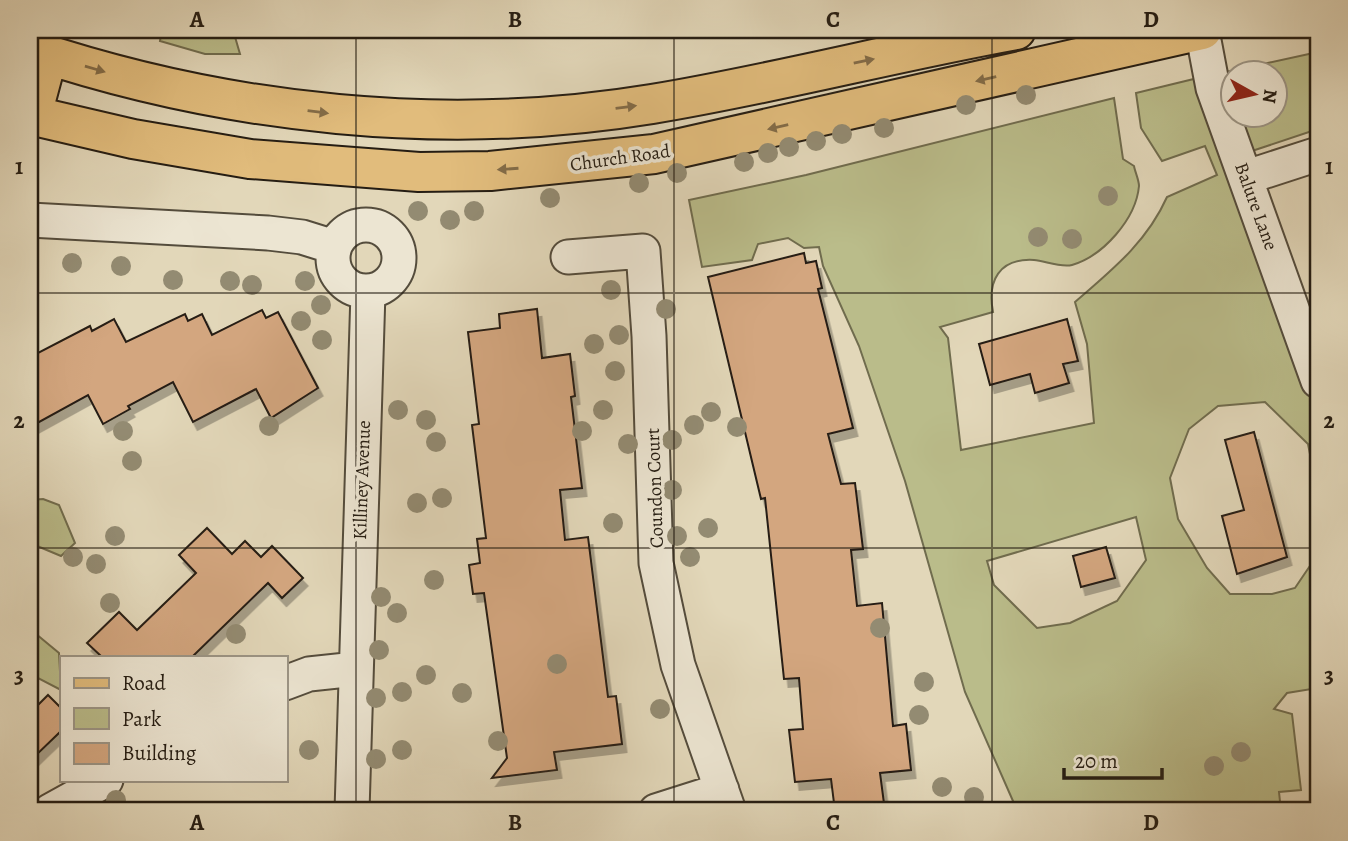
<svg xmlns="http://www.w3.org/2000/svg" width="1348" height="841" font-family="Alegreya,serif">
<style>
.green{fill:#babc8a;stroke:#706c4e;stroke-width:2;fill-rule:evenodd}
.building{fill:#d3a67f;stroke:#251d13;stroke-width:2;filter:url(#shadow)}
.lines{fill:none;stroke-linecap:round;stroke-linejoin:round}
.minor-casing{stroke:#544c3c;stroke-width:37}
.major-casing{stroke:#251d13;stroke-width:42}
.minor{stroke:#ece5d2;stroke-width:33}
.major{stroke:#e1bc7c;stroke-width:38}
.tree{fill:#938b72}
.oneway{fill:#836c48}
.grid{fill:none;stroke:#251d13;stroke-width:2;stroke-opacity:0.55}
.labels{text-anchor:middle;stroke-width:7;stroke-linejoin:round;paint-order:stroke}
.street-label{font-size:19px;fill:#251d13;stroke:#ece5d2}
.neatline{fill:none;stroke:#251d13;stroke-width:2.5}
.grid-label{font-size:23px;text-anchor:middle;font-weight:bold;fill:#251d13}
</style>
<defs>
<filter id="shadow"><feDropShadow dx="4.5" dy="8" stdDeviation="0" flood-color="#0004"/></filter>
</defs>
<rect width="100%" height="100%" fill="#e2d7b9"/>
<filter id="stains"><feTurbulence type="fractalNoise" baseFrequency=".00286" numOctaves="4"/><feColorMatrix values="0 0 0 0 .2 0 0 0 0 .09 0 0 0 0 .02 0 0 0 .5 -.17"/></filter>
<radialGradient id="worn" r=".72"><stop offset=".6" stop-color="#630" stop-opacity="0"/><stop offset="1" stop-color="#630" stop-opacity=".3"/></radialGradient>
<path class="green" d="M 121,30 L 233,30 L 240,54 L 205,54 L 160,41 L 161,35 Z
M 1318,52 L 1318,129 L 1249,152 L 1236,116 L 1274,116 L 1274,74 L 1232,74 L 1232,104 L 1226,72 Z
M 1202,77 L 1318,407 L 1318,494 L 1308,444 L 1265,402 L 1218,406 L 1189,429 L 1170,478 L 1178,519 L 1207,568 L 1230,594 L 1272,594 L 1295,588 L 1318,554 L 1318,688 L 1287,693 L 1274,709 L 1292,714 L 1301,790 L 1279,792 L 1281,811 L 1012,811 L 1013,801 L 965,692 L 905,481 L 859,346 L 823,266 L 819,247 L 804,248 L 788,238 L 758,244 L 752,260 L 702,267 L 689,200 L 806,175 L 1114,98 L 1123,159 L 1134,166 C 1135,172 1139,180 1139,186 C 1136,219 1103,256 1072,265 C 1061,268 1045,261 1034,260 C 999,258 987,281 993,312 L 940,327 L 948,338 L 961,450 L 1094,423 L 1087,344 L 1075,302 C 1112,270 1147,242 1167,197 L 1217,175 L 1205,146 L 1162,161 L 1141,128 L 1136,93 ZM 1136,517 L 1146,560 L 1117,601 L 1070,623 L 1037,628 L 994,585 L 987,561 Z
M 43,499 L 59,505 L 75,543 L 61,556 L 30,543 L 30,500 Z
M 30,629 L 59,653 L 61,690 L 30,674 Z"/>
<path class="building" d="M 804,253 L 806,263 L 816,261 L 822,288 L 818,289 L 853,428 L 828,434 L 841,484 L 855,483 L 863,549 L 851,550 L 857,606 L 882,603 L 893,726 L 906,724 L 911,770 L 880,773 L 885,811 L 835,811 L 831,779 L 795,782 L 789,730 L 803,729 L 799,678 L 784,679 L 765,498 L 761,499 L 708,277 Z
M 537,309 L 542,358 L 570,354 L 575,396 L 571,397 L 582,488 L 560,490 L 565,540 L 588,537 L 608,697 L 616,696 L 622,744 L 554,752 L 557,770 L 492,778 L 507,758 L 484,593 L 473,594 L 469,565 L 480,563 L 477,539 L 486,538 L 472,425 L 479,424 L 468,332 L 500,328 L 499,314 Z
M 262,310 L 266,318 L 278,312 L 318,388 L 271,418 L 256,389 L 193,422 L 173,382 L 128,406 L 130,409 L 103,424 L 88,395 L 30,427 L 30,357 L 90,326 L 92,331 L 114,319 L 126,342 L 185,314 L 188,321 L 202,314 L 212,335 Z
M 1067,319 L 1078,361 L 1063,364 L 1069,383 L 1035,393 L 1030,374 L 990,385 L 979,344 Z
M 1254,432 L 1287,557 L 1237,574 L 1222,516 L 1244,510 L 1225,440 Z
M 207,528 L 232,554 L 245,541 L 261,557 L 272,546 L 303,578 L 282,598 L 268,583 L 192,657 L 102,657 L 87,643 L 119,612 L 137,630 L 196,573 L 179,555 Z
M 1106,547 L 1115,578 L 1081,587 L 1073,556 Z
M 48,695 L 61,708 L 61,731 L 30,761 L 30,713 Z"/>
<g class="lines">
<defs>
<path id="minor" d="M 1202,30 L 1213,88 L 1318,381
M 1247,177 L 1318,154
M 30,220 L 268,233 L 302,237 L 334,247
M333 258a33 33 0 1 1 66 0a33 33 0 1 1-66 0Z
M 568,257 L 643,251 L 649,336 L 656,563 L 678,665 L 729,811
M 285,683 L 309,674 L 356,669
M 50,811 L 106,780
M 352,811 L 368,292
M 656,811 L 722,790"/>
<path id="major" d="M 30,49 C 228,115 445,138 652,104 C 774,84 894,52 1016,30
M 30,115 L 133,139 L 250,159 L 419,172 L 490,171 L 654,154 L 1202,30
M 32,115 L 48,55"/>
</defs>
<use href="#minor" class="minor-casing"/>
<use href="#major" class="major-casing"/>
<use href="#minor" class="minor"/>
<use href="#major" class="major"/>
</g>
<g class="tree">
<circle cx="1026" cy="95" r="10"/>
<circle cx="966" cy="105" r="10"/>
<circle cx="884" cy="128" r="10"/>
<circle cx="842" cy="134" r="10"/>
<circle cx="816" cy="141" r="10"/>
<circle cx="789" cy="147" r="10"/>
<circle cx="768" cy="153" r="10"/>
<circle cx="744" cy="162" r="10"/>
<circle cx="677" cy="173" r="10"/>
<circle cx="639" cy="183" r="10"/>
<circle cx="1108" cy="196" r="10"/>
<circle cx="550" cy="198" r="10"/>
<circle cx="418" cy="211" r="10"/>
<circle cx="474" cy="211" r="10"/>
<circle cx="450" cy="220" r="10"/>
<circle cx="1038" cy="237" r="10"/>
<circle cx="1072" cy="239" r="10"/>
<circle cx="72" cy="263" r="10"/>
<circle cx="121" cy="266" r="10"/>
<circle cx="173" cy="280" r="10"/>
<circle cx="230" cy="281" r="10"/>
<circle cx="305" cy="281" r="10"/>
<circle cx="252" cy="285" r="10"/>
<circle cx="611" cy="290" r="10"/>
<circle cx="321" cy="305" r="10"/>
<circle cx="666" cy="309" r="10"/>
<circle cx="301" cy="321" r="10"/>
<circle cx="619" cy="335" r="10"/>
<circle cx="322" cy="340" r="10"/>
<circle cx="594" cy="344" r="10"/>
<circle cx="615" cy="371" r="10"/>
<circle cx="398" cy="410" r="10"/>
<circle cx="603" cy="410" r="10"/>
<circle cx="711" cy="412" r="10"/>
<circle cx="426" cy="420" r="10"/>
<circle cx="694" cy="425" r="10"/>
<circle cx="269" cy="426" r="10"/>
<circle cx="737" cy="427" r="10"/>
<circle cx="123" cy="431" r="10"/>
<circle cx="582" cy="431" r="10"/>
<circle cx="672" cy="440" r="10"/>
<circle cx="436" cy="442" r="10"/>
<circle cx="628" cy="444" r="10"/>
<circle cx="132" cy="461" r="10"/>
<circle cx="672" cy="490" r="10"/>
<circle cx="442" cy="498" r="10"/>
<circle cx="417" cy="503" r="10"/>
<circle cx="613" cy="523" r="10"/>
<circle cx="708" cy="528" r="10"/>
<circle cx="115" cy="536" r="10"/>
<circle cx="677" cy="536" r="10"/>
<circle cx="73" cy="557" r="10"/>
<circle cx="690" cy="557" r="10"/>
<circle cx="96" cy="564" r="10"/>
<circle cx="434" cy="580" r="10"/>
<circle cx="381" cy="597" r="10"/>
<circle cx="110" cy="603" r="10"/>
<circle cx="397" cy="613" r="10"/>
<circle cx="880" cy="628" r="10"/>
<circle cx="236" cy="634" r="10"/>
<circle cx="379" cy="650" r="10"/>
<circle cx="557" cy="664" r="10"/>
<circle cx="426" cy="675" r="10"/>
<circle cx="924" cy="682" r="10"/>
<circle cx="402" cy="692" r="10"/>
<circle cx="462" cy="693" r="10"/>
<circle cx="376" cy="698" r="10"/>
<circle cx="660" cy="709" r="10"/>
<circle cx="919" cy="715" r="10"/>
<circle cx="498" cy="741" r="10"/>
<circle cx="309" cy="750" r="10"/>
<circle cx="402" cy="750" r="10"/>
<circle cx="1241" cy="752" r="10"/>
<circle cx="376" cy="759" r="10"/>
<circle cx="1214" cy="766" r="10"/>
<circle cx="942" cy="787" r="10"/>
<circle cx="974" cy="797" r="10"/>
<circle cx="116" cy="800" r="10"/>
</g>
<defs><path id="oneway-solid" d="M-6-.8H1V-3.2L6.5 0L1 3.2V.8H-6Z" transform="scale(1.75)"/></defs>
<g class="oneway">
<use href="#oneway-solid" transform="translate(864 61) rotate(-12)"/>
<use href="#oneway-solid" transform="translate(95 69) rotate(16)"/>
<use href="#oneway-solid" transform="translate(986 79) rotate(167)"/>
<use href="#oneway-solid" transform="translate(626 107) rotate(-7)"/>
<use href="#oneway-solid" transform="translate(318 112) rotate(7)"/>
<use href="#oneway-solid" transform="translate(778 127) rotate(167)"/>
<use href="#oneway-solid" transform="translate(508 169) rotate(176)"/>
</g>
<path class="grid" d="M 356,30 L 356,811M 674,30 L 674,811M 992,30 L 992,811M 30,293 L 1318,293M 30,548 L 1318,548"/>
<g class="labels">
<g class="street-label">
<text transform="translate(620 157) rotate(-8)" y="7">Church Road</text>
<text transform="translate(1257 206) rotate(70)" y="7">Balure Lane</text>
<text transform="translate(361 480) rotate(-88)" y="7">Killiney Avenue</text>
<text transform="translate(654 488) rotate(-92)" y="7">Coundon Court</text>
</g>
</g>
<rect width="1348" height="841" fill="none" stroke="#e2d7b9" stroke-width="77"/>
<rect x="60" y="656" width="228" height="126" fill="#ece5d2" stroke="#9c9586" stroke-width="2"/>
<rect x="74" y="678" width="35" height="10" fill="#e1bc7c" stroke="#9c9586" stroke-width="2"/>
<text x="122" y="690" font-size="21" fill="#251d13">Road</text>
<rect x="74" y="708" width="35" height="21" fill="#babc8a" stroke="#9c9586" stroke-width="2"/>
<text x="122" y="726" font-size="21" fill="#251d13">Park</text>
<rect x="74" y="743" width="35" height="21" fill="#d3a67f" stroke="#9c9586" stroke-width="2"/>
<text x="122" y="760" font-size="21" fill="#251d13">Building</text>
<g transform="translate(1254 94) rotate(98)"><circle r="33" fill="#ece5d2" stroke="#9c9586" stroke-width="2"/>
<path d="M0-5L12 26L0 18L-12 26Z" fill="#8f2418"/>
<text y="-10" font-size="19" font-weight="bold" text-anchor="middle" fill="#251d13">N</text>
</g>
<path d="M1064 768v10h98v-10" fill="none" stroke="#251d13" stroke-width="3.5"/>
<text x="1075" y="768" font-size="21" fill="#251d13" stroke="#ece5d2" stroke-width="5" paint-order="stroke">20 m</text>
<rect x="38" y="38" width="1272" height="764" class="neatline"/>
<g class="grid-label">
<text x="197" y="27">A</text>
<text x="515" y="27">B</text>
<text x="833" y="27">C</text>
<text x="1151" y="27">D</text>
<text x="19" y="174">1</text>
<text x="1329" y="174">1</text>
<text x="19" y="428">2</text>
<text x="1329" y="428">2</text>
<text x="19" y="683">3</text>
<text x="1329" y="683">3</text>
<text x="197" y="830">A</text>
<text x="515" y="830">B</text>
<text x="833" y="830">C</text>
<text x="1151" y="830">D</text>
</g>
<rect width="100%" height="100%" filter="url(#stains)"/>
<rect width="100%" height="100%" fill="url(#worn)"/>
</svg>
